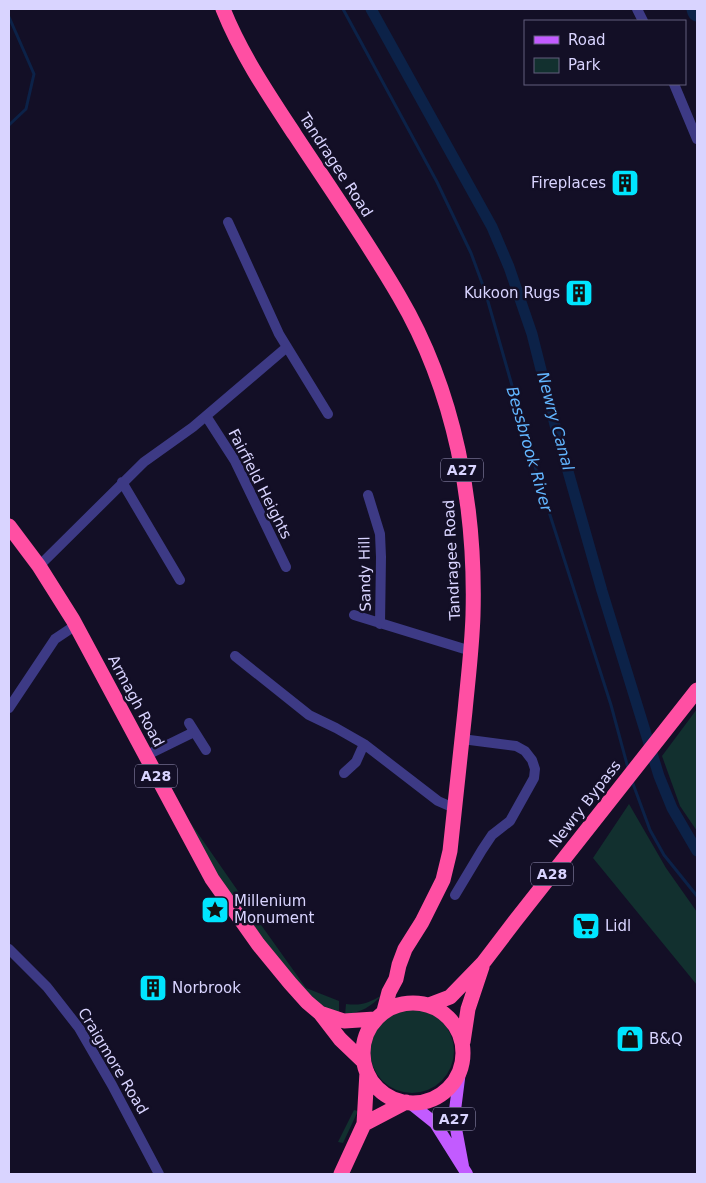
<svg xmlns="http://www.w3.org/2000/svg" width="706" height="1183" font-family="'DejaVu Sans',sans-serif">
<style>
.green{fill:#12302f}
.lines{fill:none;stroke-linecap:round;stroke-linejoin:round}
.stream{stroke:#0c2248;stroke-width:3}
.canal{stroke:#0c2248;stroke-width:11}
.river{stroke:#0c2248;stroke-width:19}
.street{stroke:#3d3a85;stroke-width:10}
.primary{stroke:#c25bff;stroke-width:12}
.highway{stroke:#ff4fa3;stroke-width:15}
.labels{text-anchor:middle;stroke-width:5;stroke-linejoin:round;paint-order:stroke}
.shield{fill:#130f26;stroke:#9e99be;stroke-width:1}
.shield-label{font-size:14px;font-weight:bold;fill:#d9d4ff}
.street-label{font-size:15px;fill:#d9d4ff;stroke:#130f26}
.poi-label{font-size:15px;fill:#d9d4ff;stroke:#130f26;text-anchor:start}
.water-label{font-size:16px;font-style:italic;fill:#62b6ff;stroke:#130f26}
</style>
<rect width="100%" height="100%" fill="#130f26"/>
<path class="green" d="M 697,709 L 697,831 L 680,806 L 662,756 Z
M 629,804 L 666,868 L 697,912 L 697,985 L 593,858 Z
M 183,812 L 247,904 L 247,910 L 242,913 L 215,872 Z
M 254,915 L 306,988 L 339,1001 L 339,1013 C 309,1008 270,947 252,923 L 250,917 Z
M 382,995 C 371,1007 361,1012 345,1015 L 346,1004 C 361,1006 369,1003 382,995 Z
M370 1051a42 42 0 1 1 84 0a42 42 0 1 1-84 0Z
M 354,1110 L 358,1111 L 343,1143 L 338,1142 Z"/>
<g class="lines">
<path class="stream" d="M 343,9 L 437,182 L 471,253 L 485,291 L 541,487 L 611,705 L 628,768
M 9,17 L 34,74 L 26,109 L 9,125
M 632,781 L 650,830 L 664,855 L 697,896"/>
<path class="canal" d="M 371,9 L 492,227 L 509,267 L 532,334 L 556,429 L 602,591 L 659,776 L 672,808 L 697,851"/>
<path class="river" d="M 696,9 L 697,12"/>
<path class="street" d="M 637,9 L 643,21
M 674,84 L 697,139
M 228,222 L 279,334 L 328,414
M 206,416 L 235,461 L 286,567
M 122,482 L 180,580
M 368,495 L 380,534 L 381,557 L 380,624
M 39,566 L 144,462 L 193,427 L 287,347
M 354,615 L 471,651
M 235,656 L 309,715 L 336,728 L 364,744 L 438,801 L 454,808
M 9,708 L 55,639 L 76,625
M 189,723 L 206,750
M 145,756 L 194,732
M 344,773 L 356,762 L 364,744
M 455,895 L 482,850 L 492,835 L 510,821 L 534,778 L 535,769 L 532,760 L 525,751 L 516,746 L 462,739
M 9,949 L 47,987 L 79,1028 L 112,1085 L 159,1174"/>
<path class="primary" d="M 460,1071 L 454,1118 L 463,1166
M 410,1103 L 435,1123 L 467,1174"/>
<path class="highway" d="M 223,9 C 241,54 268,94 295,135 C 330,188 367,241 399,296 C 455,391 476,506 473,615 C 472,647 468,679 465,711 C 460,757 455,804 450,851 L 443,880 L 422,922 L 405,949 L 399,965 L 396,979 L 389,992 L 384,1011
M 9,526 L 39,566 L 73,620 L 212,879 L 258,944 L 290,983 L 307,1002 L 320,1013 L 340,1039 L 363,1061
M363 1053a50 50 0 1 1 100 0a50 50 0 1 1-100 0Z
M 429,1005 L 450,997 L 483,963 L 515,921 L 697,690
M 320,1013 L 344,1021 L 375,1019
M 463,1042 L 468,1009 L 482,967
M 364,1124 L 406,1102
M 341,1174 L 364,1124 L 367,1072"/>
</g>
<defs>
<symbol id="building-square" viewBox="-11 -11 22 22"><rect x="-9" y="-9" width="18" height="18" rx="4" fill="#00e5ff" stroke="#130f26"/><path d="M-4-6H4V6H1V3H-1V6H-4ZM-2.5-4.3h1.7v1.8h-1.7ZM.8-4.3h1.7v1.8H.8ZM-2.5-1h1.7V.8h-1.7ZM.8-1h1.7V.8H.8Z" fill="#111"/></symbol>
<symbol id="sight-square" viewBox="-11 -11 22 22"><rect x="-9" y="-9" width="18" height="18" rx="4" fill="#00e5ff" stroke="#130f26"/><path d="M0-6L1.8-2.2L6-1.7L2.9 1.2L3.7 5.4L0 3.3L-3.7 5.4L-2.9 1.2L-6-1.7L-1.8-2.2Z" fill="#111"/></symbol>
<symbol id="supermarket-square" viewBox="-11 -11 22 22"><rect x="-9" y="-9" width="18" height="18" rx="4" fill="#00e5ff" stroke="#130f26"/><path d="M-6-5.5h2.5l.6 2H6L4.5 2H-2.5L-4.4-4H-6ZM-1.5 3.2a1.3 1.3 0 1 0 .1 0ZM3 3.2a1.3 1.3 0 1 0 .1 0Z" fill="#111"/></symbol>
<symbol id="shop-square" viewBox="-11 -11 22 22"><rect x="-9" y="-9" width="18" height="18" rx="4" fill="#00e5ff" stroke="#130f26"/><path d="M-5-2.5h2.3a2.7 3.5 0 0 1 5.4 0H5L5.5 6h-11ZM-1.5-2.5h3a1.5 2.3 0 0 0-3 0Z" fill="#111"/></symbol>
</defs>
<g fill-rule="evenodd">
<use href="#building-square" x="609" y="167" width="32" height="32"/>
<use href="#building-square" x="563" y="277" width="32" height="32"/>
<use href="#sight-square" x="199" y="894" width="32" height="32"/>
<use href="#supermarket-square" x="570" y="910" width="32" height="32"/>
<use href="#building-square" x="137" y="972" width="32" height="32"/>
<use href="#shop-square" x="614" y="1023" width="32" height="32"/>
</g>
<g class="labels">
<g class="shield">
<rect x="441" y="458.5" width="42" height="23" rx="4"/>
<rect x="135" y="764.5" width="42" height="23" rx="4"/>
<rect x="531" y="862.5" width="42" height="23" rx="4"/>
<rect x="433" y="1107.5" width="42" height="23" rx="4"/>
</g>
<g class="shield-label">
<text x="462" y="475">A27</text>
<text x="156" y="781">A28</text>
<text x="552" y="879">A28</text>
<text x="454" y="1124">A27</text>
</g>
<g class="street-label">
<text transform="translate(336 165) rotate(57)" y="5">Tandragee Road</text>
<text transform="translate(260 484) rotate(63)" y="5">Fairfield Heights</text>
<text transform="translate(452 560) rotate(-93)" y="5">Tandragee Road</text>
<text transform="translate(365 574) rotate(-91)" y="5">Sandy Hill</text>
<text transform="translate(136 701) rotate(62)" y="5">Armagh Road</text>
<text transform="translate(585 804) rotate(-52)" y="5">Newry Bypass</text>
<text transform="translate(113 1061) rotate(59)" y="5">Craigmore Road</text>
</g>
<g class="poi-label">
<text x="606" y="188" text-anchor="end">Fireplaces</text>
<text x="560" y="298" text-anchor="end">Kukoon Rugs</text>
<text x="234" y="906">Millenium<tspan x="234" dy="17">Monument</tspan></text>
<text x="605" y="931">Lidl</text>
<text x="172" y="993">Norbrook</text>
<text x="649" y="1044">B&amp;Q</text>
</g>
<g class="water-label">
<text transform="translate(556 421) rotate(75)" y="6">Newry Canal</text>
<text transform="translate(530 449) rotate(74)" y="6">Bessbrook River</text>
</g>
</g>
<rect width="706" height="1183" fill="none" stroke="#d9d4ff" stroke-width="20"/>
<rect x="524" y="20" width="162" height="65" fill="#130f26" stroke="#625e7d"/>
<rect x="534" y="36" width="25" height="8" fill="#c25bff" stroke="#625e7d"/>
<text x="568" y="45" font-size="15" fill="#d9d4ff">Road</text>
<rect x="534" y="58" width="25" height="15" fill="#12302f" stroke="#625e7d"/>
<text x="568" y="70" font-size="15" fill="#d9d4ff">Park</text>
</svg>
